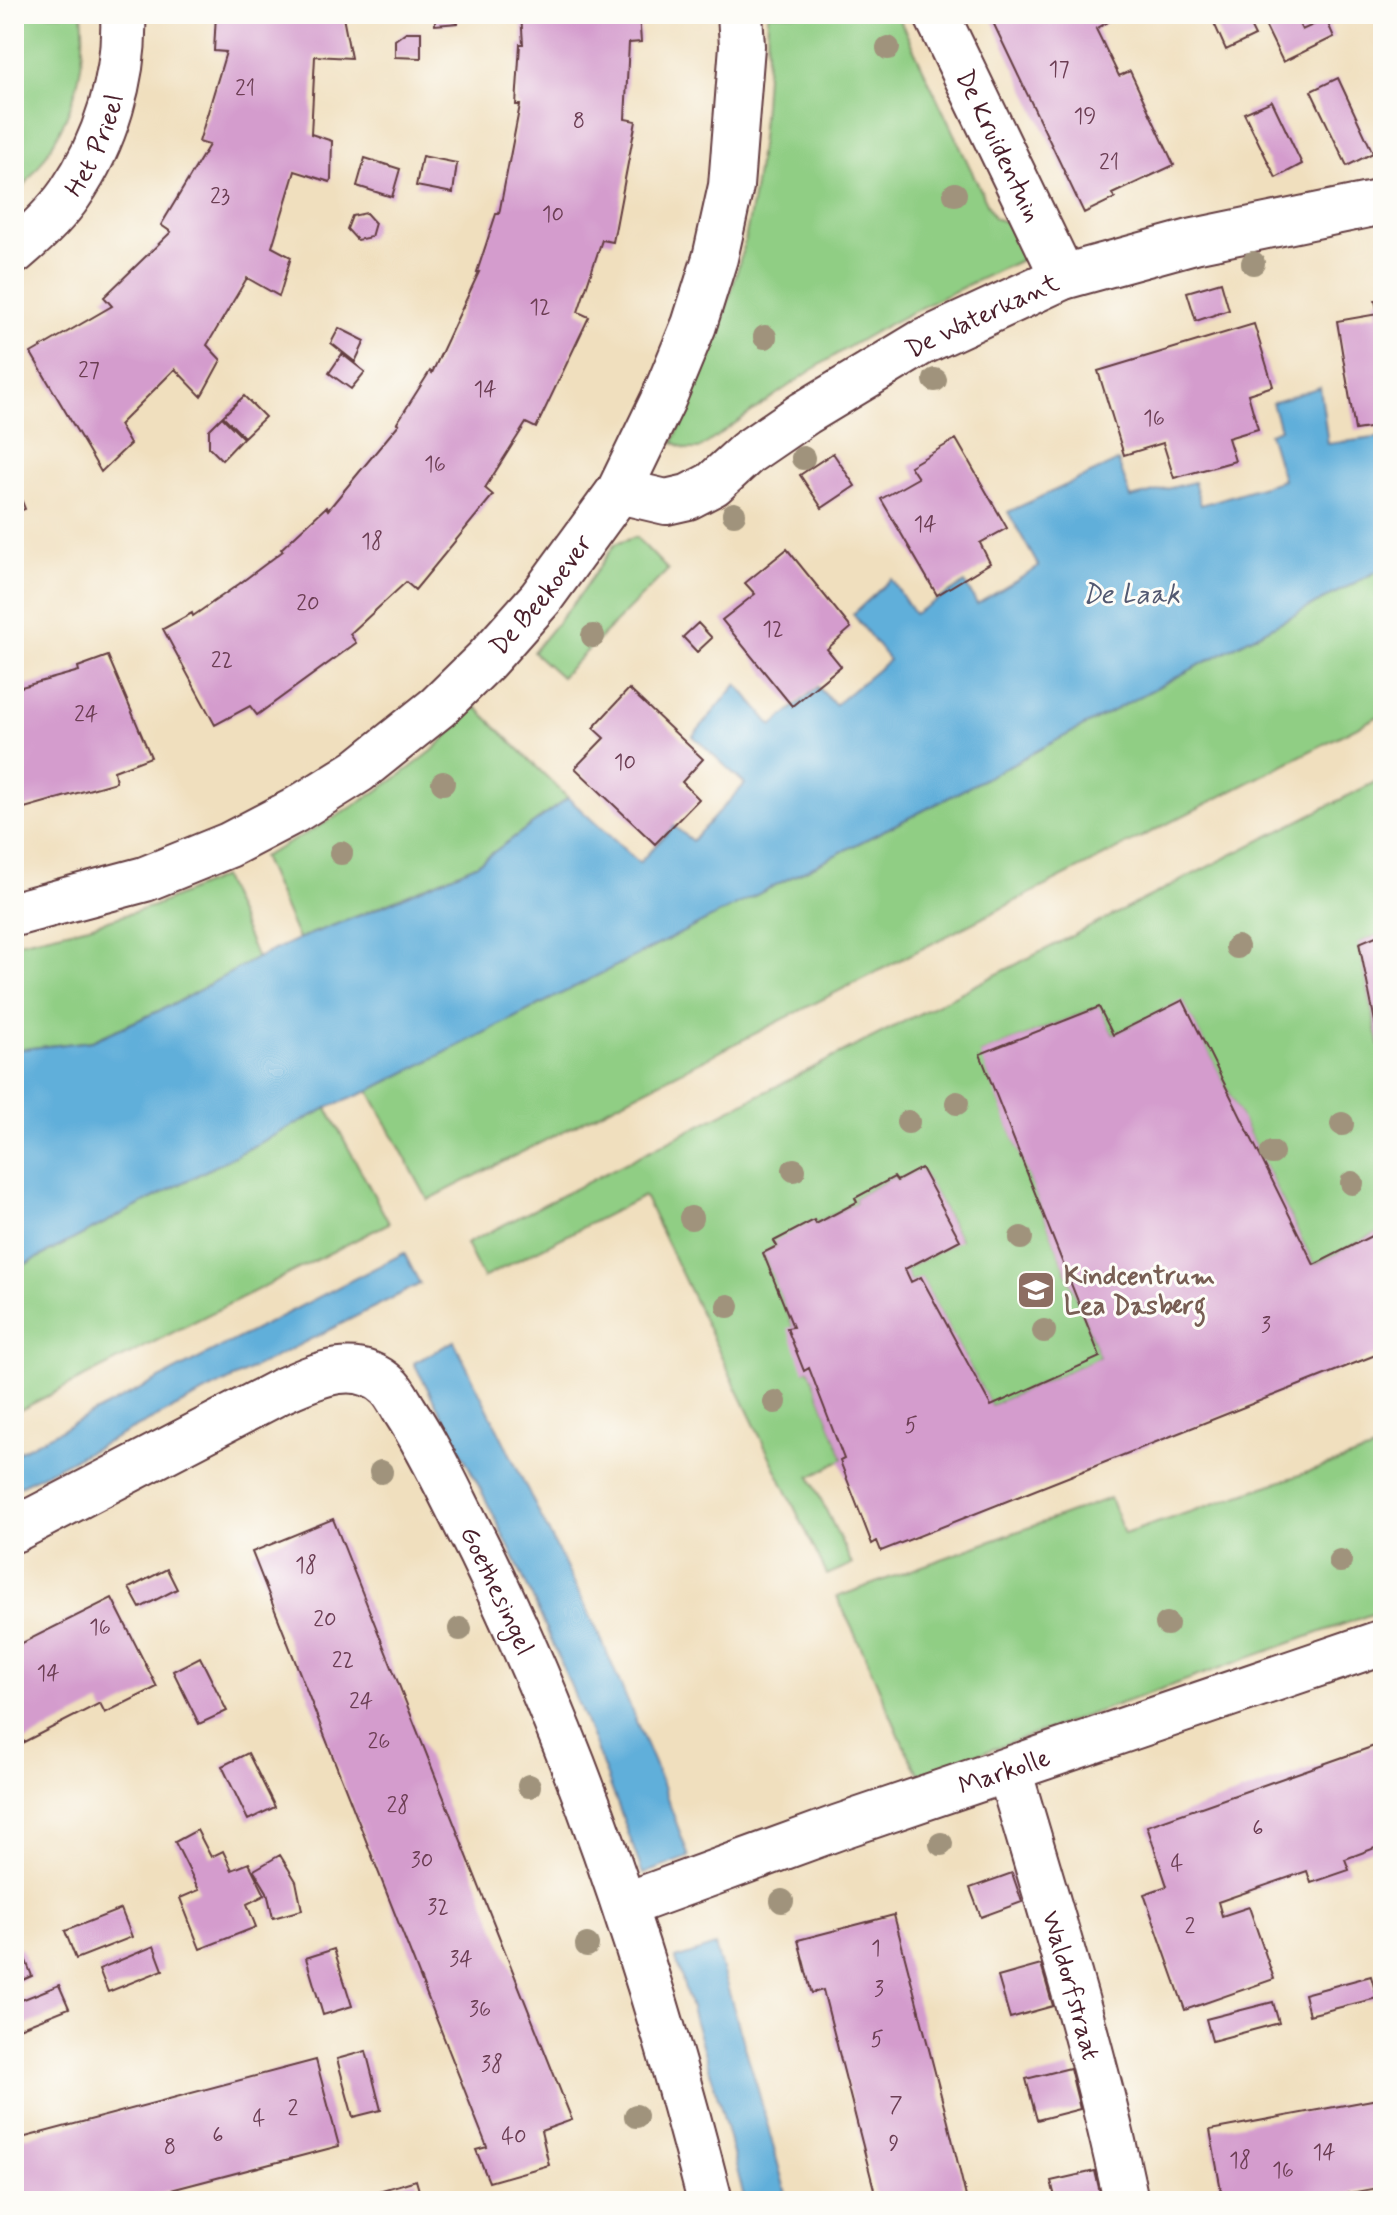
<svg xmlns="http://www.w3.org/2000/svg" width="1397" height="2215" font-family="Mynerve,sans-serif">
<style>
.green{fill:#90ce84;stroke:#6d7658;stroke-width:2}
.water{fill:#60afda;stroke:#556782;stroke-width:2}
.building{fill:#d49ccd}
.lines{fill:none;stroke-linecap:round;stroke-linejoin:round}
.street-casing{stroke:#633c41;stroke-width:48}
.street{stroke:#fff;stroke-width:44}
.tree{fill:#a0937c}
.labels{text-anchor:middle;stroke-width:6;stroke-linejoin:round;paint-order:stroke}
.number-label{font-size:22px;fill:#6c3e54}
.street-label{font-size:26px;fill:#4a1f2b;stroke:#fdfcf7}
.education-label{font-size:26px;font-weight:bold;fill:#785e54;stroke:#fdfcf7;text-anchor:start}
.water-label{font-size:28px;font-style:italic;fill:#535971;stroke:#fdfcf7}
</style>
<rect width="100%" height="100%" fill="#fdfcf7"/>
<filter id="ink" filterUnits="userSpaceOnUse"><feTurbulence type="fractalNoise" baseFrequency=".0125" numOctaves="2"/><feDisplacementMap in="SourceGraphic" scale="16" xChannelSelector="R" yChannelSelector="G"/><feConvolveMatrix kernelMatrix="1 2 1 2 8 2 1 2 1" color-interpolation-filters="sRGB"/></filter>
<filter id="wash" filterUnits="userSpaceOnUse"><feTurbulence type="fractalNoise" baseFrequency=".006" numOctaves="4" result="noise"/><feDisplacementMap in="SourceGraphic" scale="32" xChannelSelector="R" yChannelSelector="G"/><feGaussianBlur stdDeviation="1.8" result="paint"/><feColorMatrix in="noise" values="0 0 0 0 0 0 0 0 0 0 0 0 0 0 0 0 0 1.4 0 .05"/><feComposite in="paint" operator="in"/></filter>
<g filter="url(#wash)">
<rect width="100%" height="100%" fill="#f0dfbe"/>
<path class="green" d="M 14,14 L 82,14 C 90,85 59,146 14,198 Z
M 768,14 L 897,14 L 994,218 L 1022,228 L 1028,252 L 1023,259 C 964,287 903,314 847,348 C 795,379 748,415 699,449 L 686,449 L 673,442 C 703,378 729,309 745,240 C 761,166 767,90 768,14 Z
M 636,537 L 668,570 L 561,677 L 533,652 L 577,599 L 615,544 Z
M 1383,568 L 1383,714 L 428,1200 L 369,1091 L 940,802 Z
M 476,707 L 568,798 L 476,865 L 365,913 L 298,939 L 262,857 C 322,826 379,794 432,751 C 447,737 462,721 476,707 Z
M 1383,778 L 1383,933 L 1359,943 L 1383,1063 L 1383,1230 L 1314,1265 L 1183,1001 L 1113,1035 L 1098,1007 L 981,1054 L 1100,1357 L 991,1406 L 921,1278 L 911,1282 L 905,1269 L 960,1239 L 921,1169 L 897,1181 L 894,1177 L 855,1198 L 857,1202 L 816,1224 L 814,1220 L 764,1254 L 793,1327 L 805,1370 L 809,1368 L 844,1459 L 810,1477 L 852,1564 L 827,1575 L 644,1196 L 483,1278 L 466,1244 Z
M 222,877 L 257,958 L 174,1004 L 92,1041 L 14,1050 L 14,943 L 89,926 L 154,906 Z
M 327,1108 L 389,1223 L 14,1413 L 14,1270 Z
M 1383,1447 L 1383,1610 L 920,1775 L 903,1744 L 864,1653 L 837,1597 L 1110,1498 L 1124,1534 Z"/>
<path class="water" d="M 1320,387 L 1328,444 L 1383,437 L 1383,568 L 940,802 L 369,1091 L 327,1108 L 14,1270 L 14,1050 L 92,1041 L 174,1004 L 257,958 L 298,939 L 366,913 L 476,865 L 568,798 L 639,863 L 674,826 L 692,841 L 745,784 L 693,736 L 737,684 L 772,726 L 818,687 L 835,705 L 889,660 L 853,614 L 891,579 L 914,614 L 965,583 L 977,604 L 1039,567 L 1008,512 L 1118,461 L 1131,498 L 1194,482 L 1201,505 L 1283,480 L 1269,433 L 1280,429 L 1272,403 Z
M 404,1253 L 420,1284 L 14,1489 L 14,1454 Z
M 454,1341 L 599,1634 L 656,1768 L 689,1857 L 643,1874 C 597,1744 544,1615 482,1492 C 460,1449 437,1406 414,1363 Z
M 715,1946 L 758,2090 L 788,2201 L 745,2201 L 722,2111 L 676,1959 Z"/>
<g id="blocks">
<path class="building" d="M 216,14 L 321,14 L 321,16 L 343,17 L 351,58 L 315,56 L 311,134 L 332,141 L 331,179 L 330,182 L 295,171 L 272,247 L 291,257 L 280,294 L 279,296 L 247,278 L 207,345 L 221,360 L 203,393 L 201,396 L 175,369 L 119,425 L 130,444 L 101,472 L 31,353 L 112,306 L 104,297 L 171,232 L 161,225 L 209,145 L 199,142 L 226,52 L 214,51 Z
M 435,14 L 457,14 L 458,23 L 435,25 Z
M 521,14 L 639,14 L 641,42 L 629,43 L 625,119 L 636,121 L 613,242 L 602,240 L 578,312 L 589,317 L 536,428 L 526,423 L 485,488 L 493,495 L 415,590 L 406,582 L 350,634 L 356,643 L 257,715 L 250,706 L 215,725 L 163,629 L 192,613 L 193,616 L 239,584 L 283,551 L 281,549 L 326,507 L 328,510 L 399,424 L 397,423 L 430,371 L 432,373 L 479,272 L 477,272 L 496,214 L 499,214 L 520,105 L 516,105 L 520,44 L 523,44 Z
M 989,14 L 1104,14 L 1108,22 L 1096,29 L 1119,76 L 1130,71 L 1174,165 L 1112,194 L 1115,198 L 1084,213 Z
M 1210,14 L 1244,14 L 1255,36 L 1226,50 Z
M 1279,14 L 1294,14 L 1302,30 L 1326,19 L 1334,37 L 1283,62 L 1263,21 Z
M 406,32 L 421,32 L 421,58 L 395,57 L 395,40 Z
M 1338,78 L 1373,153 L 1347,166 L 1311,91 Z
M 1272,101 L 1302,164 L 1276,178 L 1244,113 Z
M 422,156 L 457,163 L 453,193 L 416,186 Z
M 365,158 L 400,169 L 392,197 L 357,186 Z
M 366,213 L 375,223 L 371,237 L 357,240 L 347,229 L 352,216 Z
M 1221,282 L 1229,310 L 1196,321 L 1187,292 Z
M 1383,299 L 1383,426 L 1355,430 L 1337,321 L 1378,314 L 1375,300 Z
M 1254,324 L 1273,386 L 1248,394 L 1258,429 L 1228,438 L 1235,461 L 1174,478 L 1163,443 L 1124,455 L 1098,371 Z
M 339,328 L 365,341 L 355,362 L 331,343 Z
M 342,354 L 365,372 L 351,389 L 329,373 Z
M 244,396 L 265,417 L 244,437 L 223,416 Z
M 222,417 L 243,438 L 222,460 L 209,447 L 209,430 Z
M 956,439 L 1007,528 L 980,543 L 990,563 L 937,595 L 881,499 L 918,478 L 910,466 Z
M 833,453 L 855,486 L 822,508 L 800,475 Z
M 14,481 L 25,509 L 22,510 L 14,510 Z
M 787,549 L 851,628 L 827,649 L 841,666 L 792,706 L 722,620 L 755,594 L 745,583 Z
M 698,623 L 712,638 L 697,652 L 683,637 Z
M 108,656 L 151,757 L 114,771 L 116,782 L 14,811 L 14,689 L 79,671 L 78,667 Z
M 629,689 L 703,759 L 682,782 L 699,799 L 655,844 L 575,768 L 604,738 L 593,728 Z
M 1383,933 L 1383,1055 L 1382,1056 L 1359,943 Z
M 1183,1000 L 1314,1265 L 1383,1230 L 1383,1338 L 1381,1338 L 1383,1352 L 881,1551 L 877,1541 L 872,1544 L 840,1461 L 844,1459 L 809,1368 L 804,1371 L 787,1328 L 793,1327 L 763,1253 L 777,1246 L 774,1241 L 814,1220 L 816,1224 L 857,1202 L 855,1198 L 894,1177 L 897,1181 L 921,1168 L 960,1240 L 905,1269 L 911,1282 L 921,1277 L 991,1406 L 1100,1357 L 980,1054 L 1099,1007 L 1113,1035 Z
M 333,1519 L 572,2120 L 541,2131 L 549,2165 L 489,2182 L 476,2150 L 487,2147 L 252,1552 Z
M 167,1569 L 177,1589 L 140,1608 L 129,1588 Z
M 112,1598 L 157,1687 L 105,1713 L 100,1703 L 14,1747 L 14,1647 Z
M 200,1657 L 227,1711 L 199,1724 L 173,1671 Z
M 1383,1743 L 1383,1845 L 1345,1859 L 1349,1870 L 1311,1883 L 1307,1871 L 1218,1902 L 1222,1916 L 1249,1907 L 1274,1979 L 1185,2010 L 1144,1894 L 1167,1886 L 1147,1826 Z
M 248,1753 L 275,1807 L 248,1820 L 222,1766 Z
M 197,1830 L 211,1857 L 223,1851 L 232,1870 L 249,1863 L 265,1895 L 247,1904 L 256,1927 L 200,1949 L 180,1898 L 199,1890 L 175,1842 Z
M 280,1855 L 296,1881 L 302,1910 L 273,1918 L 267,1892 L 254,1870 Z
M 1012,1873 L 1022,1902 L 981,1917 L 970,1888 Z
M 121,1909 L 132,1937 L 76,1959 L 65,1931 Z
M 894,1915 L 948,2122 L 967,2201 L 877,2201 L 823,1990 L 812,1993 L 811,1991 L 798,1940 Z
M 154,1946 L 163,1970 L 108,1992 L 99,1969 Z
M 21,1948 L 32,1976 L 14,1984 L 14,1951 Z
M 334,1949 L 352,2006 L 323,2015 L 306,1958 Z
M 1041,1965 L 1053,2006 L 1010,2018 L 998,1977 Z
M 1371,1976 L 1377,1998 L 1309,2015 L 1304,1994 Z
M 59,1985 L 69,2008 L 14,2030 L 14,2003 Z
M 1273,2002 L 1279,2023 L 1212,2041 L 1206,2019 Z
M 366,2051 L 381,2110 L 353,2117 L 337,2059 Z
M 316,2060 L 339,2146 L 129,2201 L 14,2201 L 14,2140 Z
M 1070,2068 L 1080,2109 L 1037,2120 L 1026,2079 Z
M 1383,2098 L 1383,2187 L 1308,2201 L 1223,2201 L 1210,2130 Z
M 1095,2171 L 1102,2201 L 1056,2201 L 1051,2181 Z
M 416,2180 L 422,2201 L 374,2201 L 372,2193 Z"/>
</g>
</g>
<g filter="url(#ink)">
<use href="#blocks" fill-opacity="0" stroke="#633c41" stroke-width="2"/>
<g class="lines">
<defs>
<g id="street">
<path id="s1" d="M 936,14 L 1063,277"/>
<path id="s2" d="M 14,252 C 34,235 55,216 70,194 C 105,143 126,76 123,14"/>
<path id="s3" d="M 619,491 L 666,502 L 688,497 L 713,484 L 748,452 L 805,413 L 921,343 L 1063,277 L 1194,241 L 1383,202"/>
<path id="s4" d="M 14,914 L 145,879 L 229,845 L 294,811 L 358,771 L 438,707 L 486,660 L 541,598 L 619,491 L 663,400 L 694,325 L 715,258 L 731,186 L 742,46 L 740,14"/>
<path id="s5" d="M 14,1530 L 281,1391 C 315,1376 356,1356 388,1386 C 395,1392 400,1403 405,1411 C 426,1443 443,1478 460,1512 C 572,1730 650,1964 710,2201"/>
<path id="s6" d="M 1009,1770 C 1051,1913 1096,2055 1126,2201"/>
<path id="s7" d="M 625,1905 L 839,1827 L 1383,1642"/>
</g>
</defs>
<use href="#street" class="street-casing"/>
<use href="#street" class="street"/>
</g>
<g class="tree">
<circle cx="888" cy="48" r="12"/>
<circle cx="955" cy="194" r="12"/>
<circle cx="1253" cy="263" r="12"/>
<circle cx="765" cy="337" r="12"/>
<circle cx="935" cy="380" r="12"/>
<circle cx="803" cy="458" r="12"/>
<circle cx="734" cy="514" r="12"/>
<circle cx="593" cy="636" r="12"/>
<circle cx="443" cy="783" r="12"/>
<circle cx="341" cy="853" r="12"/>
<circle cx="1237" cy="947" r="12"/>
<circle cx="957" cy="1103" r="12"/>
<circle cx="908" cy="1122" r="12"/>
<circle cx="1342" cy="1124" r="12"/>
<circle cx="1272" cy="1153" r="12"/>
<circle cx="794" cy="1170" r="12"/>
<circle cx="1352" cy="1183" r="12"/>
<circle cx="691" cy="1218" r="12"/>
<circle cx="1021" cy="1238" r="12"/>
<circle cx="728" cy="1306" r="12"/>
<circle cx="1044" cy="1331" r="12"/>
<circle cx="775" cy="1402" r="12"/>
<circle cx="381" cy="1472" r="12"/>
<circle cx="1340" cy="1561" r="12"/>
<circle cx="1167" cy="1624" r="12"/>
<circle cx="460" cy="1629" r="12"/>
<circle cx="529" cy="1786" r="12"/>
<circle cx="941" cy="1844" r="12"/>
<circle cx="782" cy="1901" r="12"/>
<circle cx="587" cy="1945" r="12"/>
<circle cx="636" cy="2116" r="12"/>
</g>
</g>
<defs>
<symbol id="school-square" viewBox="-11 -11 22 22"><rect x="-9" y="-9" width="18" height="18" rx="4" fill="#8d6e63" stroke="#fdfcf7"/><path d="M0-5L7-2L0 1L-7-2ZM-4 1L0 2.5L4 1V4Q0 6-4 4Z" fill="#fff"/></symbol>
</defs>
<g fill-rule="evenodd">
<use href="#school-square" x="1014" y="1268" width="44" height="44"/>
</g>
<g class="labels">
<g class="number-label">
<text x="1059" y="76">17</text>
<text x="245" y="95">21</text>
<text x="1085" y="123">19</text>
<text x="579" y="128">8</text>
<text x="1109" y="169">21</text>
<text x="220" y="203">23</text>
<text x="553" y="221">10</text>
<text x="540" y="314">12</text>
<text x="89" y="377">27</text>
<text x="485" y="396">14</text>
<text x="1154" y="425">16</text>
<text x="435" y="471">16</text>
<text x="925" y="531">14</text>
<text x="372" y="548">18</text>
<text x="308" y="610">20</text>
<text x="773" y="636">12</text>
<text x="222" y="667">22</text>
<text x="86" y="721">24</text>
<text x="625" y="769">10</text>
<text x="1266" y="1332">3</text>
<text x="911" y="1432">5</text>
<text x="306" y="1572">18</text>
<text x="325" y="1626">20</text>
<text x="100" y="1634">16</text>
<text x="343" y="1667">22</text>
<text x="48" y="1680">14</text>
<text x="361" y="1708">24</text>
<text x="379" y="1748">26</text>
<text x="398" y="1812">28</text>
<text x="1258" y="1835">6</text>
<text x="422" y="1867">30</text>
<text x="1177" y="1870">4</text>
<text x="438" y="1914">32</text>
<text x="1190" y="1933">2</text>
<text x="876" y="1955">1</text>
<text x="461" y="1966">34</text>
<text x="879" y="1996">3</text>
<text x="480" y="2016">36</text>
<text x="877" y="2046">5</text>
<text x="492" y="2071">38</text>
<text x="896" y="2112">7</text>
<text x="293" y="2115">2</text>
<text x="259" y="2125">4</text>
<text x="218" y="2142">6</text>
<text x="514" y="2143">40</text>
<text x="894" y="2150">9</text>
<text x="170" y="2154">8</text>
<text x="1324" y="2159">14</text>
<text x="1240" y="2167">18</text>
<text x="1283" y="2177">16</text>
</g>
<g class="street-label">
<text dy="9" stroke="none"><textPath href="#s2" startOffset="136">Het Prieel</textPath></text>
<text dy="9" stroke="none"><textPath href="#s1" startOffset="146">De Kruidentuin</textPath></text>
<text dy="9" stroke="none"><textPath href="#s3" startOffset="418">De Waterkant</textPath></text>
<text dy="9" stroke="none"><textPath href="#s4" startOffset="630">De Beekoever</textPath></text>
<text dy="9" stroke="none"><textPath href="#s5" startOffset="648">Goethesingel</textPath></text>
<text dy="9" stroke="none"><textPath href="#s7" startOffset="402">Markolle</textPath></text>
<text dy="9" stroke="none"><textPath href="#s6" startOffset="224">Waldorfstraat</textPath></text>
</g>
<g class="education-label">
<text x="1064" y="1284">Kindcentrum<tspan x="1064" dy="30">Lea Dasberg</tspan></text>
</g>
<g class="water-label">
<text x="1131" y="603">De Laak</text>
</g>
</g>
<rect width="1397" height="2215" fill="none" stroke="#fdfcf7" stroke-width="48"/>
</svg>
